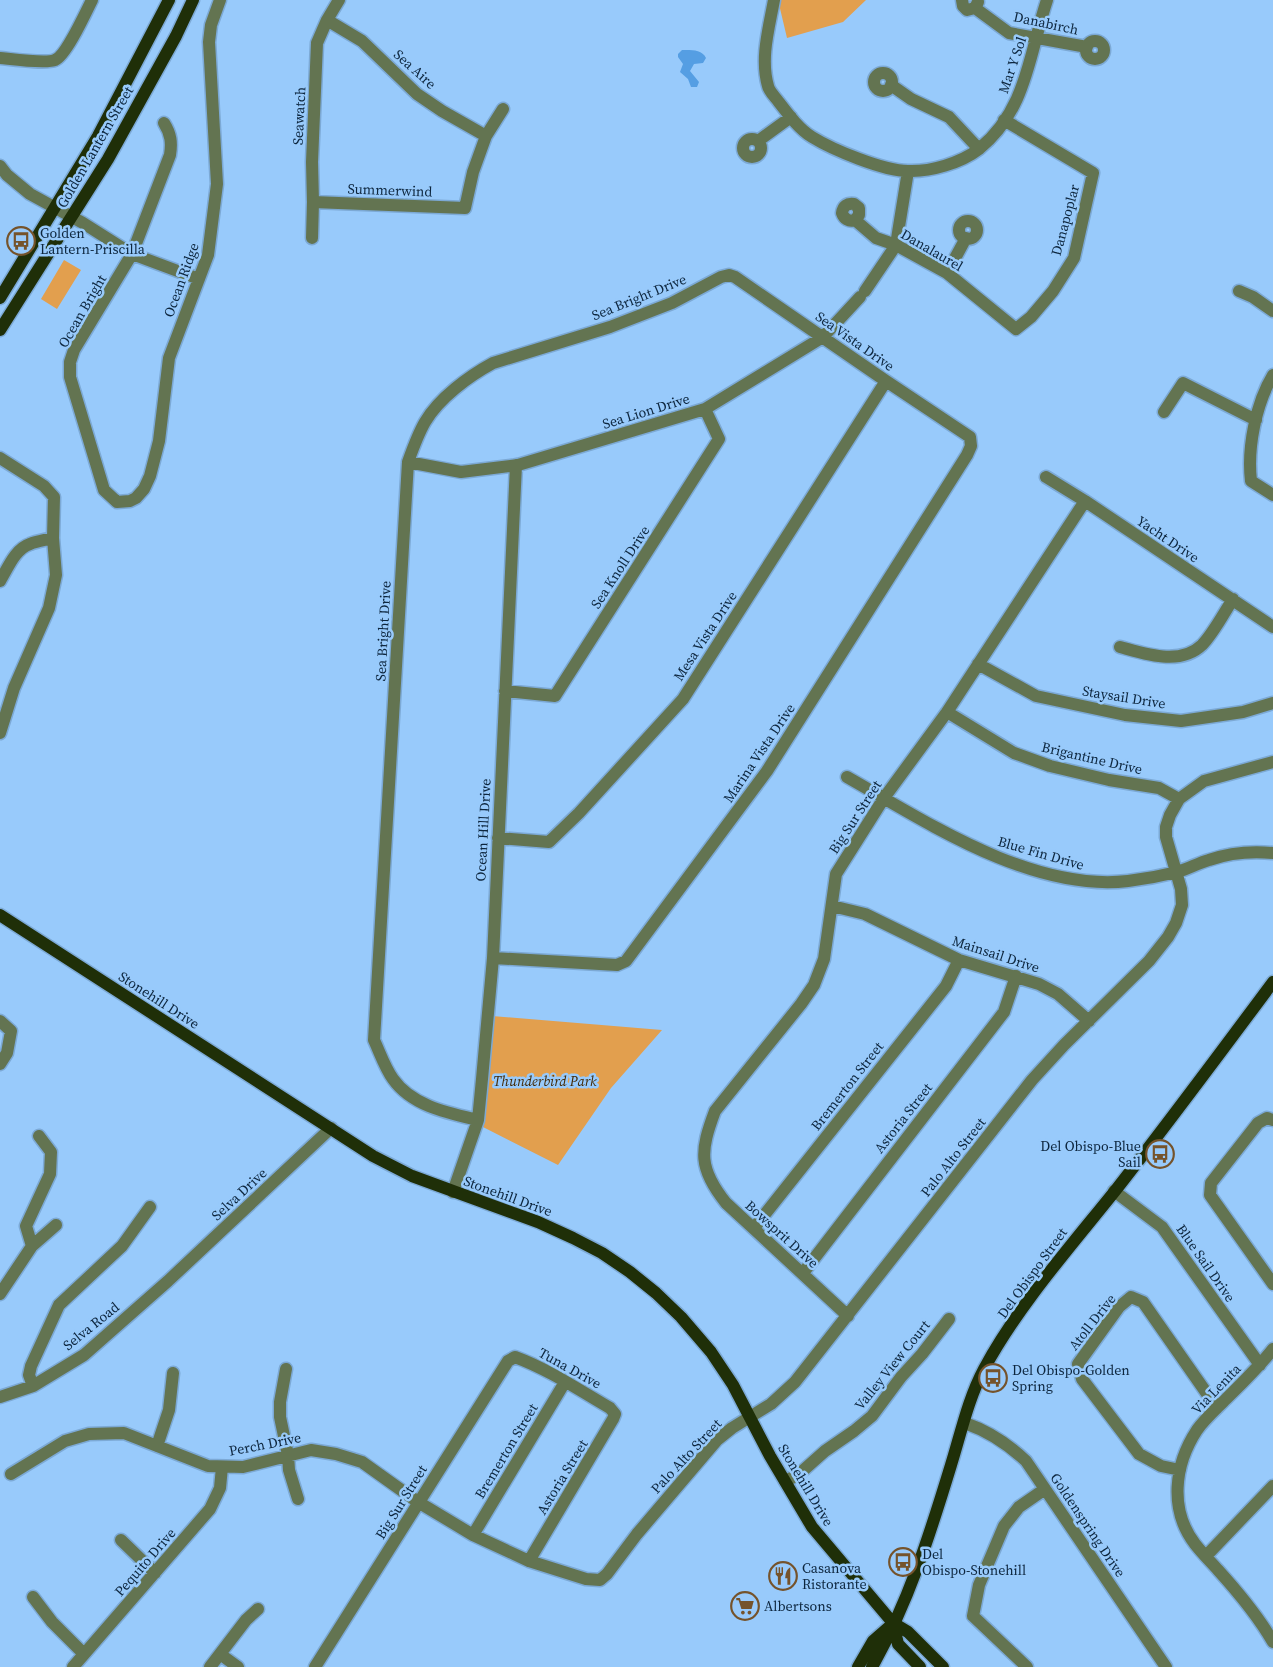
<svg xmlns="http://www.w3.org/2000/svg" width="1273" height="1667" font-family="'Source Serif 4',serif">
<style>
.green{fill:#e29f4e}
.water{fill:#559ee3}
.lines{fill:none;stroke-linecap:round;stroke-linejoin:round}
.minor-casing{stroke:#7ca9d5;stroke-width:15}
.major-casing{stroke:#7ca9d5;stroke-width:15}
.minor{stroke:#637451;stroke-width:12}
.major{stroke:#1f2f08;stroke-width:12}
.labels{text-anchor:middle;stroke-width:5;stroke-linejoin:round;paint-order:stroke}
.street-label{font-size:14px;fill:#0d263e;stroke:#98cafb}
.poi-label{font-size:14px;fill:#0d263e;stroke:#98cafb;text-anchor:start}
.park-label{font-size:14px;font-style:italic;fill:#432904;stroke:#98cafb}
</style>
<rect width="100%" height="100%" fill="#98cafb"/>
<path class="green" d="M 778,0 L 866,0 L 843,22 L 787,38 Z
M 64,260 L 81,270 L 57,309 L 41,299 Z
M 492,1016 L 662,1030 L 611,1088 L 558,1165 L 481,1126 Z"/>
<path class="water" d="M 682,50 C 690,50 702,49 706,58 L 703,63 L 694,64 L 690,71 L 699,82 L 697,87 L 691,87 L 688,79 L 680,72 L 683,64 L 678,57 L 678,54 Z"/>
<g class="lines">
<defs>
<path id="minor" d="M 774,0 C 769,28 760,58 768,86 C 769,91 775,97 778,101 C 788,114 799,129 812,137 C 833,150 884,171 908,171 C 930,172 961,163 979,149 C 1027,110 1029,54 1047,0
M 962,0 L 963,6 L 967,10 L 975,8 L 978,2
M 975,8 L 1009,33 L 1087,47
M 327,20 L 362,41 L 417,94 L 442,111 L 486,136
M1086 50a9 9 0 1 1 18 0a9 9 0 1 1-18 0Z
M 0,58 C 11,59 46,64 55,60 C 66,56 86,12 92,0
M874 82a9 9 0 1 1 18 0a9 9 0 1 1-18 0Z
M 891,85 L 911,99 L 949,117 L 979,149
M 164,123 C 171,134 172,143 170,155 L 132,254 L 74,350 L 70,362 L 70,377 L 104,490 L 117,502 L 130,501 L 136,498 L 144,489 L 150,476 L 159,441 L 169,358 L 208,255 L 217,184 L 209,42 L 211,25 L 220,0
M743 148a9 9 0 1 1 18 0a9 9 0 1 1-18 0Z
M 758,141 L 791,117
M 0,166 L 7,175 L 30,194 L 83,223 L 132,254 L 199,279
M 313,202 L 465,208 L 473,172 L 486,136 L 503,109
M 855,220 L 859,215 L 859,208 L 854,204 C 847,203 843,206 842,213 C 844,219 849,222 855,220 L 876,238 L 896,245 L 947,273 L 1016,329 L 1031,317 L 1053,291 L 1074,258 L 1093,173 L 1004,120
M959 230a9 9 0 1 1 18 0a9 9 0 1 1-18 0Z
M 312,238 L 313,202 L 312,162 L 317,43 L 327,20 L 339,0
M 947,273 L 966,238
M 865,291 L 896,245 L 908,171
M 1239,291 L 1253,297 L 1273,311
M 1273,375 C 1256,403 1247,448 1251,481 L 1273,495
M 1164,412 L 1183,383 L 1256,420
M 0,458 L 44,486 L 54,497 L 53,538 L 56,575 L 49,608 L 14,688 L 0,733
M 408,462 L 461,472 L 518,465 L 705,409 L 823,337 L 860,297
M 1046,477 L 1085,501 L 1273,627
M 0,581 C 8,568 15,549 30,544 C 37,541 46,540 53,538
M 1120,647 C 1146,654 1180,666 1202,645 C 1213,634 1224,613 1233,599
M 978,664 L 1036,696 L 1125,715 L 1181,721 L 1243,712 L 1273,703
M 505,691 L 555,696 L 719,439 L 705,409
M 947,712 L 1014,753 L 1050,766 L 1109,780 L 1159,788 L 1179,799
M 847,777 C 928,823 1032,892 1128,881 C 1145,879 1161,876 1177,872 C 1188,869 1198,863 1209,860 C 1229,853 1252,851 1273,853
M 498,838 L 549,842 L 579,813 L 683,699 L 886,381
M 832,906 L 865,914 L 959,960 L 1039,984 L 1058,994 L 1089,1021
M 0,1021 L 11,1031 L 7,1053 L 0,1064
M 478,1120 C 448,1113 412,1106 393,1079 C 385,1068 380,1053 374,1040 L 408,462 C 413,448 418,434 425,422 C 439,398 469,376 493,363 L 610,327 L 672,303 L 721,277 L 729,275 L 735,277 L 886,381 L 970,437 L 971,446 L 967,455 L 767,771 L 626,961 L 617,965 L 493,958
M 1273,1120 L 1267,1118 L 1258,1123 L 1211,1183 L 1210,1195 L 1273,1284
M 1114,1191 L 1162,1227 L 1260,1365
M 453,1192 L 478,1120 L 482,1079 L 493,958 L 516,465
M 754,1228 L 946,986 L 959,960
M 32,1246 L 26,1226 L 50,1174 L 51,1152 L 39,1136
M 803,1273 L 1004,1012 L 1016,976
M 0,1294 L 32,1246 L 56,1225
M 848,1316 L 726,1203 C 698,1168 700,1151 715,1111 L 801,1004 L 814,985 L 824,959 L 836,874 L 884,798 L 947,712 L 1085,501
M 1273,1349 C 1258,1368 1240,1385 1223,1402 C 1215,1410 1204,1420 1197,1430 C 1174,1465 1169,1510 1195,1544 C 1202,1553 1210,1561 1218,1570 C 1238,1592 1258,1616 1273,1642
M 286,1369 L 280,1402 L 280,1417 L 288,1455 L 289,1470 L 298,1499
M 33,1386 L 29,1375 L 31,1366 L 59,1305 L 122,1246 L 150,1207
M 0,1397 L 33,1386 L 84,1355 L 168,1281 L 331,1128
M 965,1423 C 988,1431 1008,1444 1026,1461 L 1166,1667
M 157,1446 L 169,1410 L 173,1373
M 1180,1470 L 1161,1466 L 1139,1454 L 1082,1379 L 1078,1364 L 1119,1307 L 1131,1297 L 1143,1302 L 1217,1408
M 11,1474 L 65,1441 L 89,1434 L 124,1433 L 208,1466 L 243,1467 L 311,1450 L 336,1454 L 362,1462 L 418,1502 L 473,1535 L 529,1561 L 586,1579 L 600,1580 L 607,1574 L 637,1534 L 717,1440 L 732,1428 L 771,1404 L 795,1382 L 1032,1080 L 1064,1045 L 1149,961 L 1168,937 L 1176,923 L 1182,905 L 1181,889 L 1166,837 L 1166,827 L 1170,815 L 1179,799 L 1204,781 L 1273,762
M 785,1481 L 798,1475 L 825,1451 L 854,1431 L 872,1416 L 901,1377 L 922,1354 L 949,1319
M 473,1535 L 565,1382
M 121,1540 L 155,1573
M 1206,1556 L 1273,1486
M 33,1597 L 52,1622 L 84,1654
M 220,1654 L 238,1667
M 73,1667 L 210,1509 L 220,1488 L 222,1467
M 210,1667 L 246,1620 L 258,1609
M 315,1667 L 508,1361 L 515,1357 C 548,1369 579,1390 610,1408 L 615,1414 L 613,1419 L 529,1561
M 1027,1667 L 973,1616 L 979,1585 L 1004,1526 L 1019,1507 L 1045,1489"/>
<path id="major" d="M 0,298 L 98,136 L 169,0
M 0,330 L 108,159 L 176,36 L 193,0
M 0,915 L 373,1156 L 412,1176 L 538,1222 L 573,1238 L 602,1253 L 630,1272 L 656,1293 L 681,1317 L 711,1352 L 733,1385 L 770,1456 L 812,1527 L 893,1623 L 908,1632 L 943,1667
M 893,1623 L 898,1644 L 920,1667
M 858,1667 L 873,1641 L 889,1627
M 872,1667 C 908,1604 930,1534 951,1465 C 961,1433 968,1399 984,1369 C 1018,1306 1070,1247 1115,1191 C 1169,1122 1221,1052 1273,982"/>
</defs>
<use href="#minor" class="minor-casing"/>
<use href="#major" class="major-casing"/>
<use href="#minor" class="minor"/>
<use href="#major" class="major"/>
</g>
<defs>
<symbol id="bus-ring" viewBox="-11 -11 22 22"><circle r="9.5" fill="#98cafb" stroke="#75532b" stroke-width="1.5"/><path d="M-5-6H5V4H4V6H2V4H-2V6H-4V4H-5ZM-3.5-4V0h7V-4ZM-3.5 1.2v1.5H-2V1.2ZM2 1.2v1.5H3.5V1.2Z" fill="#75532b"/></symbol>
<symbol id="restaurant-ring" viewBox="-11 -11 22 22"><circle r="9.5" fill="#98cafb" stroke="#75532b" stroke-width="1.5"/><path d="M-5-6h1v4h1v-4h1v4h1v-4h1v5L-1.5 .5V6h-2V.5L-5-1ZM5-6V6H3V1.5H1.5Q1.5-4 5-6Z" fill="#75532b"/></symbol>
<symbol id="supermarket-ring" viewBox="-11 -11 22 22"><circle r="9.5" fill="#98cafb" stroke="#75532b" stroke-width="1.5"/><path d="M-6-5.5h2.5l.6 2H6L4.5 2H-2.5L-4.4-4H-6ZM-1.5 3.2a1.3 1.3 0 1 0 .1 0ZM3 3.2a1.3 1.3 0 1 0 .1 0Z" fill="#75532b"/></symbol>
</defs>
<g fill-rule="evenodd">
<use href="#bus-ring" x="5" y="225" width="32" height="32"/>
<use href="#bus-ring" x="1144" y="1138" width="32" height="32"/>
<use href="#bus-ring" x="977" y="1362" width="32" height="32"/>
<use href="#bus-ring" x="887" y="1546" width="32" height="32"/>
<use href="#restaurant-ring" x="767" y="1560" width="32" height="32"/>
<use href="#supermarket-ring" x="729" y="1590" width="32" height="32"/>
</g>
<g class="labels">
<g class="street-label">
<text transform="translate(1046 23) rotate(12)" y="5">Danabirch</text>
<text transform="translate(1012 65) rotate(-71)" y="5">Mar Y Sol</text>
<text transform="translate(415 69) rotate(42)" y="5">Sea Aire</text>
<text transform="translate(299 116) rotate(-87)" y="5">Seawatch</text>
<text transform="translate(95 147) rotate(-60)" y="5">Golden Lantern Street</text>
<text transform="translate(390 190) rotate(2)" y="5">Summerwind</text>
<text transform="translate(1065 220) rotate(-75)" y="5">Danapoplar</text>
<text transform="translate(932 250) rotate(30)" y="5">Danalaurel</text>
<text transform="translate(181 280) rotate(-70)" y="5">Ocean Ridge</text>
<text transform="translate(639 297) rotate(-22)" y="5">Sea Bright Drive</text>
<text transform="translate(82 311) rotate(-60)" y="5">Ocean Bright</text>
<text transform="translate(855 341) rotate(35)" y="5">Sea Vista Drive</text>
<text transform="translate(646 411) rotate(-17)" y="5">Sea Lion Drive</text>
<text transform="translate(1168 539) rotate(34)" y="5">Yacht Drive</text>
<text transform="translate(620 567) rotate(-57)" y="5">Sea Knoll Drive</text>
<text transform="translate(383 631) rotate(-87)" y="5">Sea Bright Drive</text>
<text transform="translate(705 636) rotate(-57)" y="5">Mesa Vista Drive</text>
<text transform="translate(1124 697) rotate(9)" y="5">Staysail Drive</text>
<text transform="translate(759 753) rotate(-56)" y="5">Marina Vista Drive</text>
<text transform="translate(1092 758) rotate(13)" y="5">Brigantine Drive</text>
<text transform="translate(855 817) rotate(-57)" y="5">Big Sur Street</text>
<text transform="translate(483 830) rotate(-87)" y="5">Ocean Hill Drive</text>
<text transform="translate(1041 853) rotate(16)" y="5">Blue Fin Drive</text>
<text transform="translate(996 954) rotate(18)" y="5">Mainsail Drive</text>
<text transform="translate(159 1000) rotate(33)" y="5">Stonehill Drive</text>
<text transform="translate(847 1086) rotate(-52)" y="5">Bremerton Street</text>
<text transform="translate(903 1118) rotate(-52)" y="5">Astoria Street</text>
<text transform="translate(953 1157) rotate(-52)" y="5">Palo Alto Street</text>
<text transform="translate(239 1194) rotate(-43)" y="5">Selva Drive</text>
<text transform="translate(508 1196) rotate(20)" y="5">Stonehill Drive</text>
<text transform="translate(782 1234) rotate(42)" y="5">Bowsprit Drive</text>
<text transform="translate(1206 1263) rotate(55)" y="5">Blue Sail Drive</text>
<text transform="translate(1032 1273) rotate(-54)" y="5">Del Obispo Street</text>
<text transform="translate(1092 1322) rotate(-52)" y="5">Atoll Drive</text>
<text transform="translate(91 1326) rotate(-39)" y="5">Selva Road</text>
<text transform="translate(892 1365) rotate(-51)" y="5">Valley View Court</text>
<text transform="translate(570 1368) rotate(29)" y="5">Tuna Drive</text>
<text transform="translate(1216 1389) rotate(-46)" y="5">Via Lenita</text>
<text transform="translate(265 1444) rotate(-11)" y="5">Perch Drive</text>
<text transform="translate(506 1451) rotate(-59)" y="5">Bremerton Street</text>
<text transform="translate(686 1456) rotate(-47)" y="5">Palo Alto Street</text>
<text transform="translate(562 1477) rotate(-59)" y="5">Astoria Street</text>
<text transform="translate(806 1485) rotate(59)" y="5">Stonehill Drive</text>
<text transform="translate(401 1502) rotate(-58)" y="5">Big Sur Street</text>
<text transform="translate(1088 1525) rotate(56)" y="5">Goldenspring Drive</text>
<text transform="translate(145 1562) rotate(-49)" y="5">Pequito Drive</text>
</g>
<g class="poi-label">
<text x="40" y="238">Golden<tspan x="40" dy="16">Lantern-Priscilla</tspan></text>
<text x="1141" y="1151" text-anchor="end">Del Obispo-Blue<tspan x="1141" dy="16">Sail</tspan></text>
<text x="1012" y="1375">Del Obispo-Golden<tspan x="1012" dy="16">Spring</tspan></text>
<text x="922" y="1559">Del<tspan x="922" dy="16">Obispo-Stonehill</tspan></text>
<text x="802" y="1573">Casanova<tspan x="802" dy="16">Ristorante</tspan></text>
<text x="764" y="1611">Albertsons</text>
</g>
<g class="park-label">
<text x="545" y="1086">Thunderbird Park</text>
</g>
</g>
</svg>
